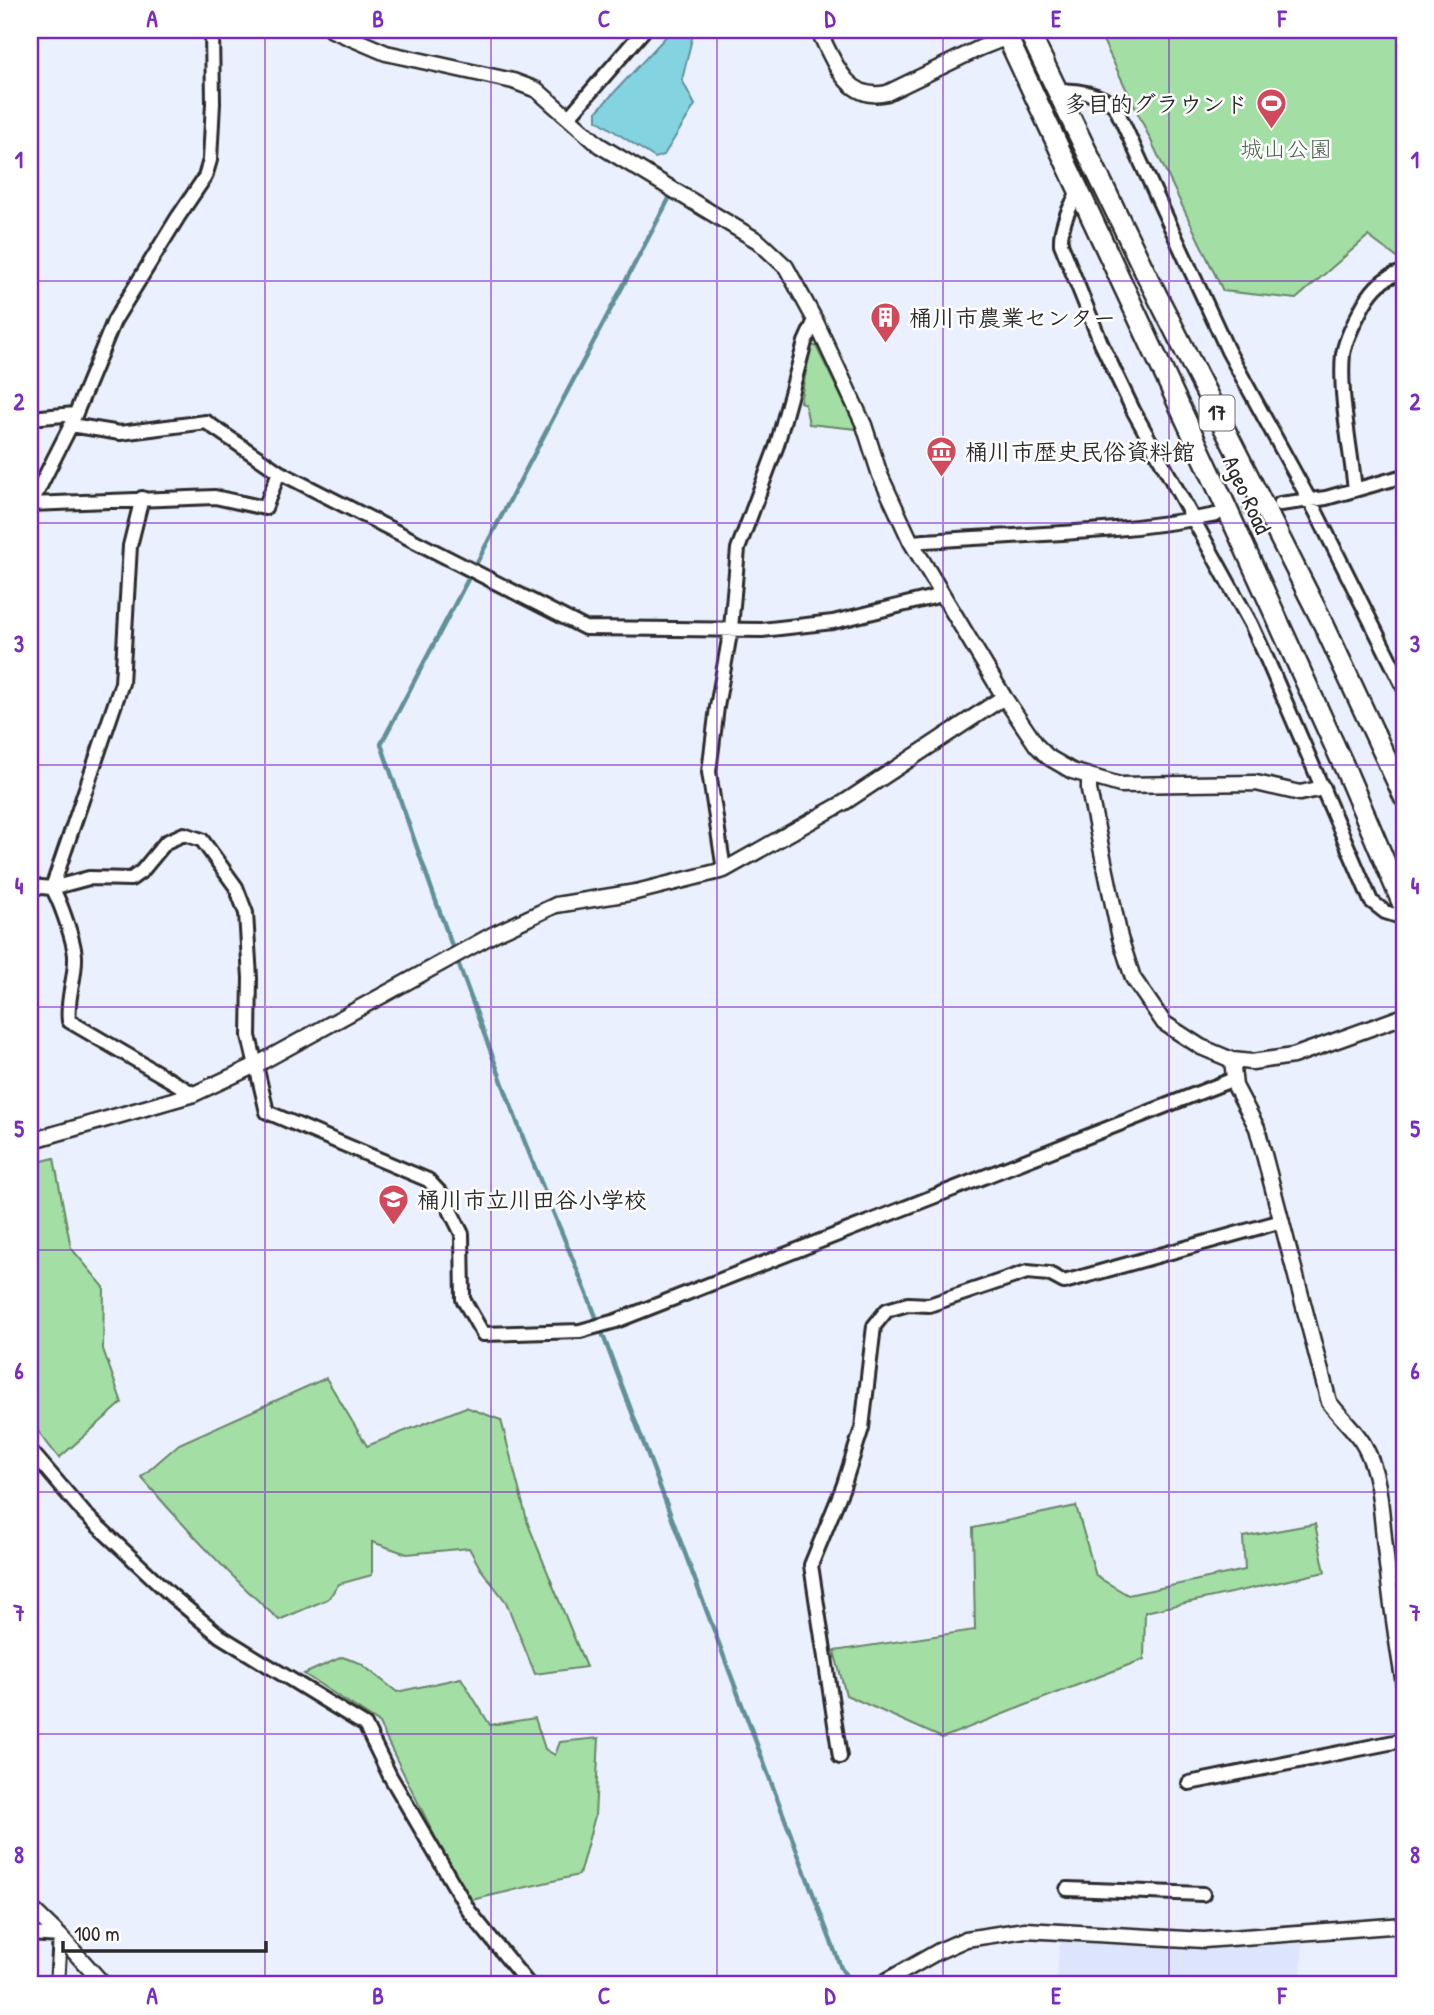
<svg xmlns="http://www.w3.org/2000/svg" width="1434" height="2015" font-family="'Patrick Hand','Klee One',sans-serif">
<style>
.built{fill:#dde5fd}
.green{fill:#a3dea4;stroke:#678468;stroke-width:2}
.water{fill:#84d3e1;stroke:#609098;stroke-width:2}
.lines{fill:none;stroke-linecap:round;stroke-linejoin:round}
.stream{stroke:#609098;stroke-width:4.5}
.minor-tunnel{stroke:#c5c9d4;stroke-width:12;stroke-dasharray:12 6;stroke-linecap:butt}
.minor-casing{stroke:#2b2b2b;stroke-width:18}
.tertiary-casing{stroke:#2b2b2b;stroke-width:19}
.trunk-casing{stroke:#2b2b2b;stroke-width:24}
.minor{stroke:#fff;stroke-width:12}
.tertiary{stroke:#fff;stroke-width:14}
.trunk{stroke:#fff;stroke-width:19}
.grid{fill:none;stroke:#7b2cbf;stroke-width:2;stroke-opacity:0.55}
.labels{text-anchor:middle;stroke-width:5;stroke-linejoin:round;paint-order:stroke}
.shield{fill:#fff;stroke:#6b6b6b;stroke-width:2}
.shield-label{font-size:21px;font-weight:bold;fill:#2b2b2b}
.poi-label{font-size:23px;font-weight:bold;fill:#2b2b2b;stroke:#fff;text-anchor:start}
.park-label{font-size:23px;fill:#4f614f;stroke:#fff}
.street-label{font-size:23px;fill:#2b2b2b;stroke:#fff}
.neatline{fill:none;stroke:#7b2cbf;stroke-width:2.5}
.grid-label{font-size:23px;text-anchor:middle;font-weight:bold;fill:#7b2cbf}
</style>
<rect width="100%" height="100%" fill="#ebf0fe"/>
<filter id="ink" filterUnits="userSpaceOnUse"><feTurbulence type="fractalNoise" baseFrequency=".0143" numOctaves="2"/><feDisplacementMap in="SourceGraphic" scale="14" xChannelSelector="R" yChannelSelector="G"/><feConvolveMatrix kernelMatrix="1 2 1 2 8 2 1 2 1" color-interpolation-filters="sRGB"/></filter>
<g filter="url(#ink)">
<path class="built" d="M 1060,1940 L 1203,1947 L 1303,1943 L 1300,1985 L 1056,1985 Z"/>
<path class="green" d="M 1098,30 L 1404,30 L 1404,263 L 1368,236 L 1296,299 L 1223,291 Z
M 811,346 L 816,346 L 857,429 L 809,424 L 805,404 L 800,402 Z
M 54,1158 L 71,1248 L 104,1287 L 103,1349 L 122,1403 L 59,1458 L 30,1421 L 30,1164 Z
M 326,1378 L 367,1446 L 466,1407 L 501,1420 L 528,1524 L 586,1667 L 535,1674 L 506,1602 L 480,1568 L 469,1548 L 407,1554 L 372,1542 L 372,1575 L 339,1584 L 328,1599 L 279,1620 C 230,1576 184,1527 141,1477 L 179,1444 Z
M 1076,1506 L 1096,1576 L 1128,1595 L 1245,1570 L 1243,1537 L 1315,1524 L 1325,1572 L 1145,1612 L 1144,1659 L 942,1738 L 846,1695 L 834,1651 L 975,1630 L 973,1528 Z
M 342,1657 L 360,1663 L 397,1692 L 461,1678 L 490,1725 L 535,1718 L 545,1749 L 555,1755 L 560,1742 L 599,1738 L 595,1816 L 579,1875 L 467,1901 L 378,1722 L 304,1674 Z"/>
<path class="water" d="M 672,30 L 694,30 L 682,80 L 695,105 L 664,155 L 655,158 L 597,120 L 597,111 Z"/>
<g class="lines">
<path class="stream" d="M 671,195 L 381,744 C 425,873 471,1000 519,1127 C 544,1193 573,1257 598,1322 C 680,1537 759,1753 841,1968 L 852,1985"/>
<path class="minor-tunnel" d="M 1224,513 L 1268,506"/>
<defs>
<path id="minor" d="M 1057,91 C 1076,89 1100,94 1115,106 L 1228,351 L 1316,512 L 1404,688
M 568,118 L 644,30
M 1078,193 C 1069,208 1060,226 1061,244 L 1101,343 L 1133,410 L 1251,624 L 1266,657 L 1371,901 L 1385,912 L 1404,918
M 30,418 L 75,414
M 71,425 L 120,433 L 206,422 L 279,472 L 585,628 L 762,630 L 833,622 L 942,595
M 1355,490 C 1351,450 1339,394 1343,354 C 1346,337 1356,319 1364,304 C 1372,290 1383,277 1400,273 L 1404,277
M 142,498 L 130,546 L 122,683 L 52,888 C 60,900 74,941 75,956 C 76,978 66,999 69,1021 L 194,1094
M 30,504 L 215,497 L 265,508 L 279,472
M 1280,504 L 1326,498 L 1404,476
M 30,506 L 71,425 L 114,321 L 178,217 L 205,177 L 210,160 L 213,103 L 212,30
M 911,542 C 1013,534 1115,535 1216,515
M 724,870 L 709,772 L 717,707 L 731,628 L 738,549 L 777,445 L 805,342 L 815,320
M 30,886 L 52,888 L 89,878 L 131,879 L 142,871 L 166,842 L 184,834 L 202,840 L 236,887 L 246,913 L 250,978 L 249,1036 L 267,1112 L 428,1180 L 443,1196 L 462,1234 L 463,1299 L 483,1334 L 580,1331 L 616,1321 L 1234,1079
M 30,1450 L 84,1513 L 171,1595 L 220,1636 L 365,1725 L 390,1776 L 469,1911 L 529,1985
M 840,1757 L 811,1565 L 843,1487 L 862,1428 L 874,1326 L 887,1310 L 908,1304 L 929,1305 L 1027,1272 L 1049,1274 L 1064,1282 L 1282,1221
M 1189,1783 L 1404,1740
M 1067,1889 L 1203,1894
M 30,1934 L 60,1936 L 57,1985"/>
<path id="tertiary" d="M 332,30 L 386,53 L 513,81 L 537,90 L 599,145 L 758,241 L 786,267 L 815,320 L 864,425 L 880,475 L 911,542 L 1004,697 L 1037,746 L 1048,757 L 1072,771 L 1120,785 L 1256,783 L 1300,793 L 1323,788
M 818,30 C 833,58 846,103 887,93 L 980,48 L 1025,30
M 1089,778 L 1089,790 L 1120,938 L 1133,978 L 1164,1023 L 1201,1047 L 1232,1060 L 1252,1062 L 1293,1056 L 1404,1016
M 1232,1060 L 1235,1086 L 1257,1128 L 1329,1402 C 1340,1417 1357,1431 1365,1447 C 1381,1477 1381,1514 1385,1547 C 1390,1593 1396,1639 1404,1684
M 30,1141 L 194,1094 L 256,1065 L 494,934 L 556,905 L 636,892 L 724,870 L 845,802 L 1004,697
M 30,1907 L 60,1936 L 104,1985
M 879,1985 L 939,1951 L 966,1939 L 1025,1930 L 1204,1940 L 1404,1925"/>
<path id="trunk" d="M 1004,30 L 1217,487 L 1347,773 L 1404,907
M 1028,30 L 1142,266 L 1324,625 L 1404,797"/>
</defs>
<use href="#minor" class="minor-casing"/>
<use href="#tertiary" class="tertiary-casing"/>
<use href="#trunk" class="trunk-casing"/>
<use href="#minor" class="minor"/>
<use href="#tertiary" class="tertiary"/>
<use href="#trunk" class="trunk"/>
</g>
</g>
<path class="grid" d="M 265,30 L 265,1985M 491,30 L 491,1985M 717,30 L 717,1985M 943,30 L 943,1985M 1169,30 L 1169,1985M 30,281 L 1404,281M 30,523 L 1404,523M 30,765 L 1404,765M 30,1007 L 1404,1007M 30,1250 L 1404,1250M 30,1492 L 1404,1492M 30,1734 L 1404,1734"/>
<defs>
<symbol id="stadium-pin" viewBox="-11 -11 22 30"><path d="M0 17L-7.5 6A9.5 9.5 0 1 1 7.5 6Z" fill="#d1495b" stroke="#fff"/><path d="M0-5a6.5 5 0 1 0 0 10a6.5 5 0 1 0 0-10ZM-3.5-1.8h7v3.6h-7Z" fill="#fff"/></symbol>
<symbol id="building-pin" viewBox="-11 -11 22 30"><path d="M0 17L-7.5 6A9.5 9.5 0 1 1 7.5 6Z" fill="#d1495b" stroke="#fff"/><path d="M-4-6H4V6H1V3H-1V6H-4ZM-2.5-4.3h1.7v1.8h-1.7ZM.8-4.3h1.7v1.8H.8ZM-2.5-1h1.7V.8h-1.7ZM.8-1h1.7V.8H.8Z" fill="#fff"/></symbol>
<symbol id="museum-pin" viewBox="-11 -11 22 30"><path d="M0 17L-7.5 6A9.5 9.5 0 1 1 7.5 6Z" fill="#d1495b" stroke="#fff"/><path d="M0-6L6-3V-2H-6V-3ZM-5-1h2V3h-2ZM-1-1h2V3h-2ZM3-1h2V3H3ZM-6 4H6V6H-6Z" fill="#fff"/></symbol>
<symbol id="school-pin" viewBox="-11 -11 22 30"><path d="M0 17L-7.5 6A9.5 9.5 0 1 1 7.5 6Z" fill="#d1495b" stroke="#fff"/><path d="M0-5L7-2L0 1L-7-2ZM-4 1L0 2.5L4 1V4Q0 6-4 4Z" fill="#fff"/></symbol>
</defs>
<g fill-rule="evenodd">
<use href="#stadium-pin" x="1254" y="86" width="35" height="47"/>
<use href="#building-pin" x="868" y="300" width="35" height="47"/>
<use href="#museum-pin" x="924" y="434" width="35" height="47"/>
<use href="#school-pin" x="376" y="1182" width="35" height="47"/>
</g>
<g class="labels">
<rect class="shield" x="1199.5" y="395.5" width="35" height="35" rx="5"/>
<g class="shield-label">
<text x="1217" y="420">17</text>
</g>
<g class="poi-label">
<text x="1248" y="112" text-anchor="end">多目的グラウンド</text>
<text x="909" y="326">桶川市農業センター</text>
<text x="965" y="460">桶川市歴史民俗資料館</text>
<text x="417" y="1208">桶川市立川田谷小学校</text>
</g>
<g class="park-label">
<text x="1286" y="157">城山公園</text>
</g>
<g class="street-label">
<text transform="translate(1247 495) rotate(65)" y="8">Ageo Road</text>
</g>
</g>
<rect width="1434" height="2015" fill="none" stroke="#fff" stroke-width="77"/>
<path d="M63 1941v10h203v-10" fill="none" stroke="#2b2b2b" stroke-width="3.5"/>
<text x="74" y="1941" font-size="21" fill="#2b2b2b" stroke="#ffffff" stroke-width="5" paint-order="stroke">100 m</text>
<rect x="38" y="38" width="1358" height="1938" class="neatline"/>
<g class="grid-label">
<text x="152" y="27">A</text>
<text x="378" y="27">B</text>
<text x="604" y="27">C</text>
<text x="830" y="27">D</text>
<text x="1056" y="27">E</text>
<text x="1282" y="27">F</text>
<text x="19" y="168">1</text>
<text x="1415" y="168">1</text>
<text x="19" y="410">2</text>
<text x="1415" y="410">2</text>
<text x="19" y="652">3</text>
<text x="1415" y="652">3</text>
<text x="19" y="894">4</text>
<text x="1415" y="894">4</text>
<text x="19" y="1137">5</text>
<text x="1415" y="1137">5</text>
<text x="19" y="1379">6</text>
<text x="1415" y="1379">6</text>
<text x="19" y="1621">7</text>
<text x="1415" y="1621">7</text>
<text x="19" y="1863">8</text>
<text x="1415" y="1863">8</text>
<text x="152" y="2004">A</text>
<text x="378" y="2004">B</text>
<text x="604" y="2004">C</text>
<text x="830" y="2004">D</text>
<text x="1056" y="2004">E</text>
<text x="1282" y="2004">F</text>
</g>
</svg>
